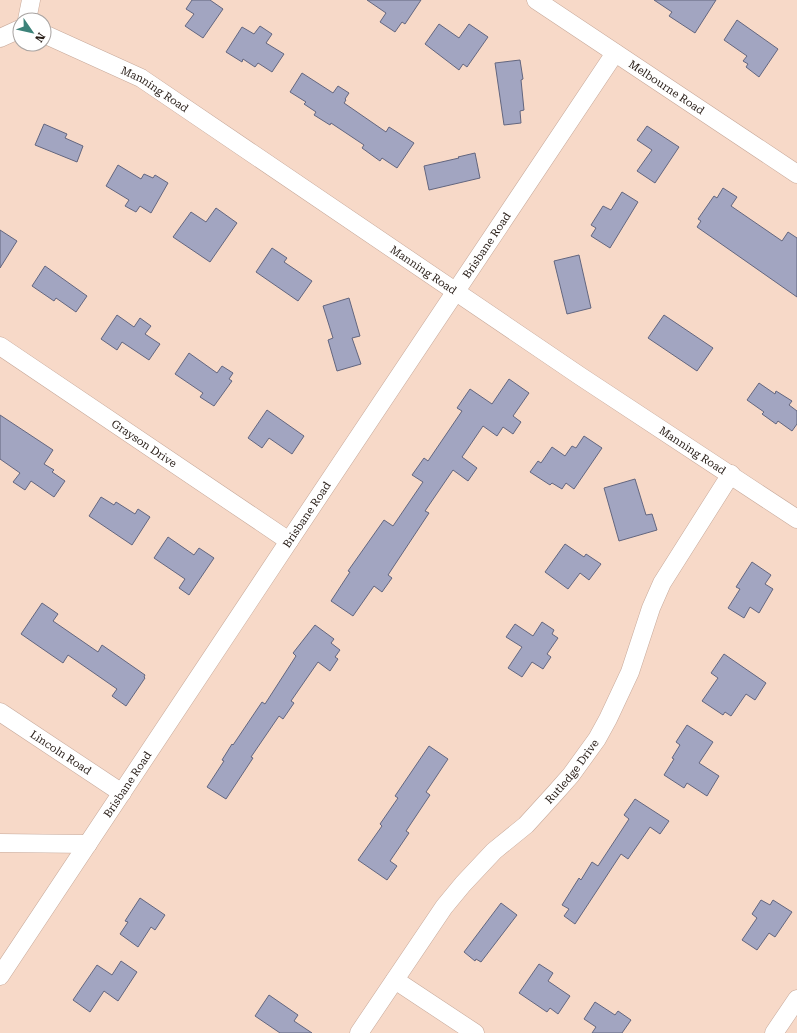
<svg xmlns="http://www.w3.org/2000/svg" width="797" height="1033" font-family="'Roboto Serif',serif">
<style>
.building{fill:#a2a5c1;stroke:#63667f}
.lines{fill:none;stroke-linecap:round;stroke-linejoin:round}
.minor-casing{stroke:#c7a99a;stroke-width:19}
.minor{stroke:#fff;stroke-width:18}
.labels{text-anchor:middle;stroke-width:3.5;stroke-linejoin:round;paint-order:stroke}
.street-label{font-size:11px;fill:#271c16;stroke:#fff}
</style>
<rect width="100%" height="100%" fill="#f7d9c8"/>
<path class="building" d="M 192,0 L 210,0 L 223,9 L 203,38 L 185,26 L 194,14 L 186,9 Z
M 367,0 L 421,0 L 405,24 L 402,22 L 395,32 L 380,22 L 386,13 Z
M 654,0 L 716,0 L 695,33 L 669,16 L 672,12 Z
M 737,20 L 778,49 L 759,77 L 746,67 L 748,64 L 743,61 L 747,56 L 724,40 Z
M 439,24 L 459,38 L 469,24 L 488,37 L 467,67 L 463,64 L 459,70 L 425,44 Z
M 260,26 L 272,34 L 266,43 L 284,54 L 272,72 L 258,63 L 255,67 L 243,59 L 242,62 L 226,52 L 242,27 L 254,34 Z
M 520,60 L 523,79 L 521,80 L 524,110 L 520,111 L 521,123 L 504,125 L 495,63 Z
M 302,73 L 333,93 L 338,86 L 349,93 L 345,99 L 346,100 L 344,103 L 386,132 L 389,127 L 414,143 L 397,168 L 382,158 L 380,161 L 362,148 L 364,145 L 331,123 L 330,125 L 314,115 L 316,112 L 304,104 L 306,102 L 290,92 Z
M 44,124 L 67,134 L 65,138 L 83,146 L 77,162 L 35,145 Z
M 647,126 L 679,147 L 655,183 L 637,171 L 652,150 L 637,140 Z
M 475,153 L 480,178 L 429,190 L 424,166 L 459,158 L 458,157 Z
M 118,165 L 141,179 L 144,174 L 153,178 L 155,175 L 168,183 L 151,213 L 140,206 L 136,212 L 125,206 L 129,200 L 106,186 Z
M 723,188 L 737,197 L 731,206 L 782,241 L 788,232 L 797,238 L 797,297 L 697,227 L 701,221 L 698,219 L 714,196 L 717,198 Z
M 622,192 L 638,202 L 610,248 L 591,236 L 596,228 L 591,225 L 603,206 L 611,210 Z
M 216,208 L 237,223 L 210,262 L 173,237 L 191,212 L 206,222 Z
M 0,230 L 17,241 L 0,268 Z
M 272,248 L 287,258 L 284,262 L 312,281 L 298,301 L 256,272 Z
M 579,255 L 591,308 L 567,314 L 554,261 Z
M 45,266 L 87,296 L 76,312 L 56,298 L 54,301 L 32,286 Z
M 349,298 L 360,336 L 352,338 L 361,364 L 337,371 L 328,340 L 333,338 L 323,306 Z
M 117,315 L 134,327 L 140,318 L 151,326 L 145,334 L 160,344 L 149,360 L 122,342 L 117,350 L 101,339 Z
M 664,315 L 713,348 L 697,371 L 648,338 Z
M 189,353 L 217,373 L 222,366 L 233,373 L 229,379 L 232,381 L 214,406 L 200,397 L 203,393 L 175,374 Z
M 509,379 L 529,393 L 513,416 L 521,422 L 513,434 L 503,427 L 497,436 L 483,426 L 462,457 L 477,468 L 468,481 L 453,470 L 425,511 L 429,513 L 388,575 L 392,578 L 382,592 L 374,586 L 353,616 L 331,601 L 350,572 L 348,571 L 384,520 L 393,526 L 423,482 L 412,475 L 424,458 L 428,461 L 462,411 L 457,408 L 470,389 L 492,404 Z
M 759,383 L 775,394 L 776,391 L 792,401 L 789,405 L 797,411 L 797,424 L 792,431 L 778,421 L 776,424 L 762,414 L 764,412 L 747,400 Z
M 267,410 L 304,436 L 292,454 L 269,438 L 262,448 L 248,438 Z
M 0,415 L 53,450 L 44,464 L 54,470 L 52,472 L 65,481 L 54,497 L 31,481 L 25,490 L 13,482 L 20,473 L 0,459 Z
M 584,436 L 602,448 L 574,489 L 566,483 L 562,489 L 552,483 L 550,485 L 530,472 L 538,461 L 541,463 L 552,447 L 565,456 L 572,446 L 576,448 Z
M 635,479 L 646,515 L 652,514 L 657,530 L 619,541 L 604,488 Z
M 101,497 L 114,505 L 116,502 L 135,514 L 138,509 L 150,517 L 132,545 L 89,516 Z
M 168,537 L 194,555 L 199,548 L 214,558 L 189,595 L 179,588 L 185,579 L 154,558 Z
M 565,544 L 584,557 L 586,554 L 601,564 L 589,580 L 580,573 L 568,589 L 545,572 Z
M 752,562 L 771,575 L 765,584 L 773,589 L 759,613 L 750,607 L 744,618 L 728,608 L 740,589 L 736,587 Z
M 42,603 L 58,614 L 53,621 L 98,652 L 102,645 L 145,675 L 144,677 L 145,678 L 126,706 L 112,696 L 117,689 L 68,655 L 63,663 L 21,634 Z
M 542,622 L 554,630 L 552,634 L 558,638 L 547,654 L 551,657 L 543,669 L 532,662 L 522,677 L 508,668 L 522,647 L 506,637 L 515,624 L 533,636 Z
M 315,625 L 334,639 L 331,643 L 340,650 L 335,657 L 338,659 L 330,671 L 318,662 L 291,701 L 294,703 L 283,719 L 279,716 L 251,757 L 253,758 L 226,799 L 207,787 L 224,761 L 222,760 L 232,744 L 233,745 L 262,702 L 265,704 L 296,656 L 293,653 Z
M 724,654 L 766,683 L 755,700 L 746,694 L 731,716 L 725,712 L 723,715 L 702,701 L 718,678 L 711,673 Z
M 687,725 L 713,742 L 699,763 L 719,776 L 707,796 L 687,783 L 684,788 L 664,775 L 674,759 L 672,758 L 680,745 L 676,742 Z
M 429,746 L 448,759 L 426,792 L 430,795 L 406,831 L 409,833 L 390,861 L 397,866 L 387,880 L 358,860 L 382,826 L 380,824 L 398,798 L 395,796 Z
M 635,799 L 669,821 L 660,834 L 650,827 L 628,859 L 621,854 L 575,924 L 564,916 L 569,909 L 562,905 L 579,878 L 581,880 L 592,862 L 598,866 L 629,819 L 624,815 Z
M 140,898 L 165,915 L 155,930 L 151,927 L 138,947 L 120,934 L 128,922 L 125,921 Z
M 761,900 L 770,905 L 773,900 L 792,912 L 775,937 L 769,933 L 757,950 L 742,940 L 757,918 L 752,914 Z
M 501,903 L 517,915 L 481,962 L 476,959 L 475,961 L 464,952 Z
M 121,961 L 137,972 L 118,1001 L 104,991 L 90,1012 L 73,1000 L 97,965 L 112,975 Z
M 539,964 L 553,973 L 548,981 L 570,996 L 558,1014 L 550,1008 L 547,1012 L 519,993 Z
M 269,995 L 298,1015 L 294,1021 L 312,1033 L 280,1033 L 255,1016 Z
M 595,1002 L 615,1015 L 618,1011 L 631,1020 L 622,1033 L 592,1033 L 596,1027 L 584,1019 Z"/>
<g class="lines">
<defs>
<g id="minor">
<path id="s1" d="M 536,0 L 797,174"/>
<path d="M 27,20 L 31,0"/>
<path id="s2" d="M 44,34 L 141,78 L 580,376 L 797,519"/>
<path d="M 0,38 L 20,29"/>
<path id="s3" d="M 0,346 L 289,541"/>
<path id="s4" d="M 0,712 L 122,793"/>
<path d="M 0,843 L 88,844"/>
<path id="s5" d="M 0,976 L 289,541 L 615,53"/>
<path d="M 395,980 L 475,1033"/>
<path id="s6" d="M 359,1033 L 444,907 L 463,884 L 494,851 L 526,825 L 556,792 L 571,775 L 597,739 L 608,719 L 630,672 L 651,608 L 662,583 L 731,474"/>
<path d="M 774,1033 L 797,999"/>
</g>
</defs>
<use href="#minor" class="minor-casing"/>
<use href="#minor" class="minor"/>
</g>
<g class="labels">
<g class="street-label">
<text dy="4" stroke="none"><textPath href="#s1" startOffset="157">Melbourne Road</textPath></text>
<text dy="4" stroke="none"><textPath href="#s2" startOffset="124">Manning Road</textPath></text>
<text dy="4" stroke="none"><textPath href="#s5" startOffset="878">Brisbane Road</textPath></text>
<text dy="4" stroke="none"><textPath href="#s2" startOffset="448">Manning Road</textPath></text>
<text dy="4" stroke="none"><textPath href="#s3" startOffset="174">Grayson Drive</textPath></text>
<text dy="4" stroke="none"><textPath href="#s2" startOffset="772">Manning Road</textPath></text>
<text dy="4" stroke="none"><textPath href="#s5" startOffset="554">Brisbane Road</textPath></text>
<text dy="4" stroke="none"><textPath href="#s4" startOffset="73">Lincoln Road</textPath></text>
<text dy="4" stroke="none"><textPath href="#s6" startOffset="339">Rutledge Drive</textPath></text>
<text dy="4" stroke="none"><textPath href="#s5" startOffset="230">Brisbane Road</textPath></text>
</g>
</g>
<g transform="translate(32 32) rotate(124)"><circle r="19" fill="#ffffff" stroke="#a9a4a2"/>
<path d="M0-3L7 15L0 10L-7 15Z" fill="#3c8279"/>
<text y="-6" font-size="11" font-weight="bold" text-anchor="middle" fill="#271c16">N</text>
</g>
</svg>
